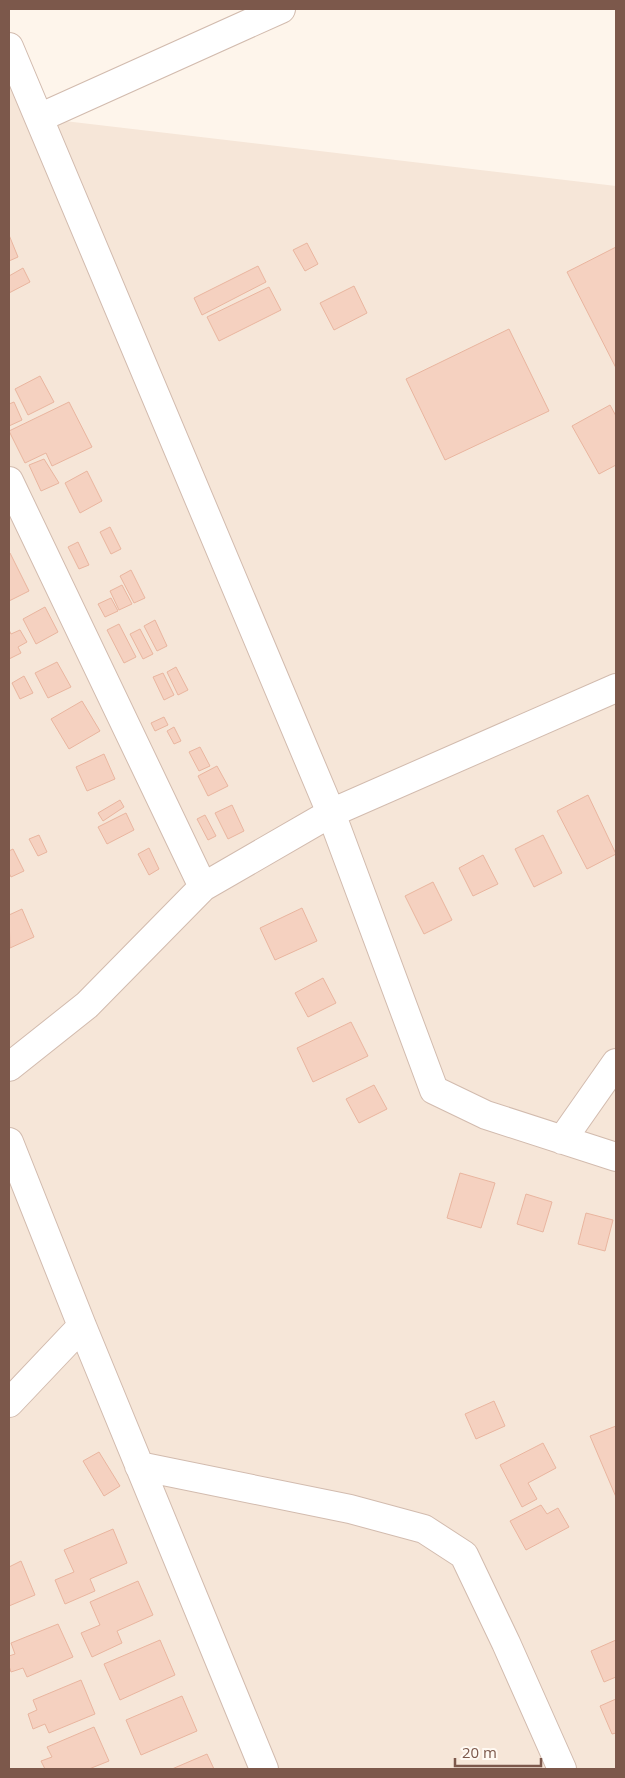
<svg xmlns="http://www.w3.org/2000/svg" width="625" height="1778" font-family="'Open Sans',sans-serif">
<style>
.residential{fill:#f6e6d8}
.building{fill:#f5d1c0;stroke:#e9b59f}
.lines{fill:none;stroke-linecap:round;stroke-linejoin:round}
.minor-casing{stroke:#d2bbae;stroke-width:30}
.minor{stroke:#fff;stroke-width:28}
</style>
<rect width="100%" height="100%" fill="#fef5eb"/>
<path class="residential" d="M 9,47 L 39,118 L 616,186 L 616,1769 L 9,1769 Z"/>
<path class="building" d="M 9,235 L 18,257 L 9,261 Z
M 307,243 L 318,264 L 305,271 L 293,250 Z
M 616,247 L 616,368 L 567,272 Z
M 258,266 L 266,282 L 202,315 L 194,298 Z
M 23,268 L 30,282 L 9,293 L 9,276 Z
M 354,286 L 367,313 L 334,330 L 320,303 Z
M 269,287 L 281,310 L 219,341 L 207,317 Z
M 509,329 L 549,411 L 445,460 L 406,379 Z
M 40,376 L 54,402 L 28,415 L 15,389 Z
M 14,402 L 22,420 L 9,426 L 9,404 Z
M 69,402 L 92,447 L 52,466 L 46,453 L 25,463 L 9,431 Z
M 610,405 L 616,416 L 616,465 L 599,474 L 572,426 Z
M 44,459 L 59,483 L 41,491 L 29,465 Z
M 87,471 L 102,501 L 80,513 L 65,483 Z
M 110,527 L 121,549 L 111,554 L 100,532 Z
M 78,542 L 89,565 L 79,569 L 68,547 Z
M 10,553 L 29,591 L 9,601 L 9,554 Z
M 131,570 L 145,598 L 134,603 L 120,576 Z
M 122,585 L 132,604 L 119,610 L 110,591 Z
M 111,598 L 118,611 L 105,617 L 98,604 Z
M 45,607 L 58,632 L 36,644 L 23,619 Z
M 155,620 L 167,646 L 157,651 L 144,626 Z
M 119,624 L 136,657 L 124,663 L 107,630 Z
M 140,629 L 153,654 L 143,659 L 130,634 Z
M 9,630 L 11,634 L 20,630 L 27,642 L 18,647 L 21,653 L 9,659 Z
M 57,662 L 71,687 L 48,698 L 35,673 Z
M 176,667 L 188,690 L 178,695 L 167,672 Z
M 163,673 L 174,695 L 164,700 L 153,677 Z
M 24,676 L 33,693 L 20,699 L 12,683 Z
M 82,701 L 100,731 L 69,749 L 51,719 Z
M 164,717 L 168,725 L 155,731 L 151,723 Z
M 174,727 L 181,741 L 174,744 L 167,731 Z
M 200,747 L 210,766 L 199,771 L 189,752 Z
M 104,754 L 115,779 L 87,791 L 76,767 Z
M 217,766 L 228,786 L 208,796 L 198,776 Z
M 588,795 L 616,854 L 587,869 L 557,811 Z
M 120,800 L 124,807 L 103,821 L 98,813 Z
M 232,805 L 244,831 L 228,839 L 215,813 Z
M 126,813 L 134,830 L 107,844 L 98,827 Z
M 205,815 L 216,836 L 208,840 L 197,819 Z
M 39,835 L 47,852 L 38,856 L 29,839 Z
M 543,835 L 562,873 L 534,887 L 515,849 Z
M 149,848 L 159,869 L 149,875 L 138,854 Z
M 13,849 L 24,871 L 11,877 L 9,873 L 9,851 Z
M 483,855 L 498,884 L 473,896 L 459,868 Z
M 433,882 L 452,920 L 424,934 L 405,896 Z
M 302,908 L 317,941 L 275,960 L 260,928 Z
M 22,909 L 34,937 L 10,948 L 9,915 Z
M 323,978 L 336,1003 L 308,1017 L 295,993 Z
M 351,1022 L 368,1056 L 313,1082 L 297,1048 Z
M 374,1085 L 387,1109 L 359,1123 L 346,1099 Z
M 460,1173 L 495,1183 L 481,1228 L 447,1218 Z
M 526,1194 L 552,1202 L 543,1232 L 517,1224 Z
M 586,1213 L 613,1220 L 605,1251 L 578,1244 Z
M 494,1401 L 505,1426 L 476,1439 L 465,1414 Z
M 616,1426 L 616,1497 L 590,1436 Z
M 543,1443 L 556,1468 L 528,1483 L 537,1499 L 522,1507 L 500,1465 Z
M 99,1452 L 120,1486 L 104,1496 L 83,1461 Z
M 541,1505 L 547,1514 L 558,1508 L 569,1527 L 526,1550 L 510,1521 Z
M 113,1529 L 127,1563 L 90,1579 L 95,1591 L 65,1604 L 55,1580 L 74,1572 L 64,1550 Z
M 21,1561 L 35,1595 L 9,1606 L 9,1567 Z
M 138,1581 L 153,1615 L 117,1631 L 122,1643 L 92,1657 L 81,1633 L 100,1625 L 90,1602 Z
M 58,1624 L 73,1657 L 27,1677 L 23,1668 L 11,1672 L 9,1666 L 9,1656 L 15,1654 L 11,1643 Z
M 160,1640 L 175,1675 L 120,1700 L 104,1664 Z
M 616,1640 L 616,1677 L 604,1682 L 591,1651 Z
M 81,1680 L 95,1714 L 49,1733 L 45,1724 L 33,1729 L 28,1714 L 37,1710 L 33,1700 Z
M 182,1696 L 197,1731 L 141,1755 L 126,1720 Z
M 616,1699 L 616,1733 L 612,1734 L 600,1706 Z
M 94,1727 L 109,1761 L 89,1769 L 45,1769 L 41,1761 L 52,1757 L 47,1747 Z
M 207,1754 L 214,1769 L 172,1769 Z"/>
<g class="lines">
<defs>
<path id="minor" d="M 9,47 L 331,813 L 434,1090 L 486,1115 L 616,1157
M 39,118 L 281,9
M 9,481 L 203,887
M 9,1067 L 87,1005 L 203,887 L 331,813 L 616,688
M 562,1140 L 616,1063
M 9,1142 L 82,1326 L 264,1769
M 9,1403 L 82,1326
M 139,1466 L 350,1509 L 424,1529 L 464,1555 L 506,1643 L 562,1769"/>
</defs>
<use href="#minor" class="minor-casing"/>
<use href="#minor" class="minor"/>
</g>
<rect width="625" height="1778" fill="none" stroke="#7c584b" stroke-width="20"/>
<path d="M455 1758v8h86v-8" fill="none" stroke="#7c584b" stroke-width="2.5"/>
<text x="462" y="1758" font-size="15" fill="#7c584b" stroke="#fff9f2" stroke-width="4" paint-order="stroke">20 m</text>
</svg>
